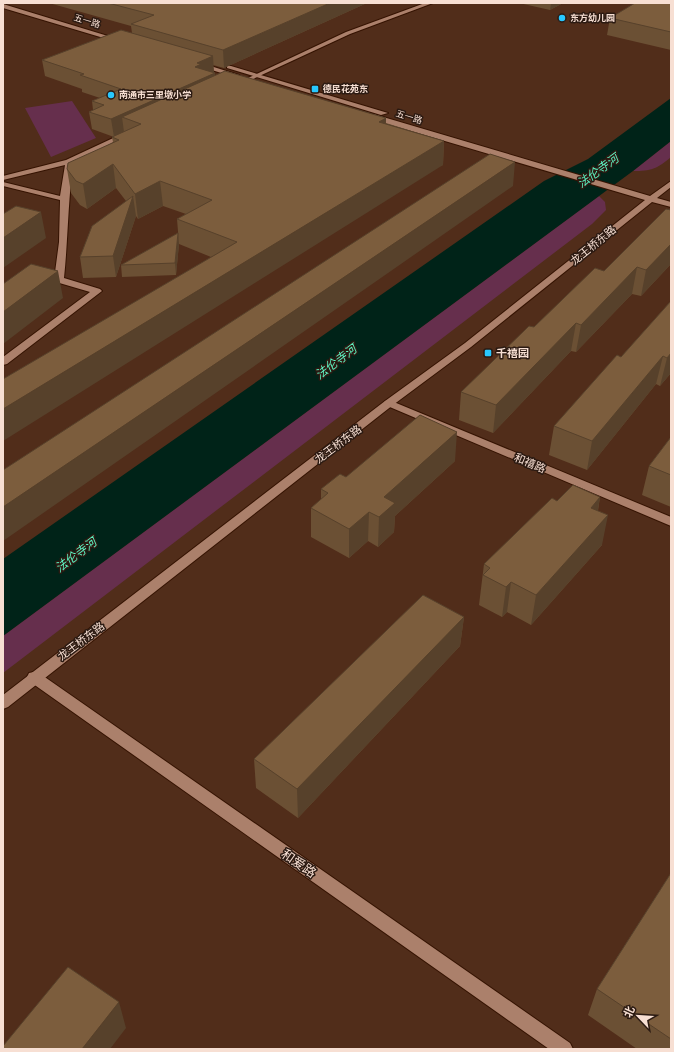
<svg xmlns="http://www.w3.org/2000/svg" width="674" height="1052" font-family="'Golos Text','Noto Sans SC',sans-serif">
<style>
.green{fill:#662f4d}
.water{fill:#002318}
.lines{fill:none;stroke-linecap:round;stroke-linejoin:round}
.lane-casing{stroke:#351302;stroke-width:2}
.street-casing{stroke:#351302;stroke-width:2}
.secondary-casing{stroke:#351302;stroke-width:2}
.lane{fill:#ab806b;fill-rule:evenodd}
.street{fill:#ab806b;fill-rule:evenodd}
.secondary{fill:#ab806b;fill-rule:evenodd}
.wall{fill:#6b5034}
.shaded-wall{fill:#57412b}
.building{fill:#7c5d3d;stroke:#57412b}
.poi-dot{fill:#28c8ff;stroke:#2b1a12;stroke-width:1.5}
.labels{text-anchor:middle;stroke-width:3;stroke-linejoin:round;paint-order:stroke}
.far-poi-label{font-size:9px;font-weight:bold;fill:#f7dfd3;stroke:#2b1a12;text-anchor:start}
.far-street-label{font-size:9px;fill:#f7dfd3;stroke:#2b1a12}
.street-label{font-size:11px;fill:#f7dfd3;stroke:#2b1a12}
.poi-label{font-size:11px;font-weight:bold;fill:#f7dfd3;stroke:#2b1a12;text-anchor:start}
.water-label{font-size:12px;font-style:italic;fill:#5df5c3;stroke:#2b1a12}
.near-street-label{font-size:13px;fill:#f7dfd3;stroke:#2b1a12}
</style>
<rect width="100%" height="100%" fill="#512d1a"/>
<path class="green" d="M 72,101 L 96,138 L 51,157 L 25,108 Z
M 671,141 L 671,157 C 657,169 651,171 633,171 Z
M 599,196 L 605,202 L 606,210 L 592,224 L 3,673 L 3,636 Z"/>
<path class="water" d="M 671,98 L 671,141 L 633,171 L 3,636 L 3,559 L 544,181 L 588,159 Z"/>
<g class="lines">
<defs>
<path id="lane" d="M 425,3 L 433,3 L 350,34 L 238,86 L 233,85 L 346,32 Z
M 124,133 L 131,135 L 73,163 C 68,202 68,240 64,278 L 100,289 L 102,291 L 7,364 L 3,365 L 3,357 L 90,292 L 56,282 L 54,280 L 59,242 L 60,200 L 3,186 L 3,182 L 60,196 L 65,165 L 3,180 L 3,176 L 66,160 Z"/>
<path id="street" d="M 389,400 L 671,517 L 671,526 L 385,405 L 384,403 L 385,401 Z
M 34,672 L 39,673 L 570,1043 L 573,1049 L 549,1049 L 29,681 L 27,677 L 29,673 Z"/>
<path id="secondary" d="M 3,4 L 121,40 L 122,41 L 117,42 L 3,8 Z
M 198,62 L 239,75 L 240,76 L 237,78 L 196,65 L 196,63 Z
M 227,66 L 231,66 L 388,113 L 381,115 L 227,68 Z
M 367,114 L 373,114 L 650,196 L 671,181 L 671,187 L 657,198 L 671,202 L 671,207 L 652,202 L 471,347 L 393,405 L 8,707 L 3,709 L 3,695 L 385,401 L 465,343 L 645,200 L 367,118 Z"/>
</defs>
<use href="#lane" class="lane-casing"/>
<use href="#street" class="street-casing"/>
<use href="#secondary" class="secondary-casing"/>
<use href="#lane" class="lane"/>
<use href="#street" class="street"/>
<use href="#secondary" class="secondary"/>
</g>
<path class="wall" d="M 49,3 L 367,3 L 224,68 L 213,65 L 214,73 L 215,73 L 215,76 L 386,118 L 386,123 L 444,141 L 443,165 L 211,257 L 179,244 L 177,219 L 186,214 L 163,206 L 138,219 L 136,216 L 116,277 L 83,278 L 80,257 L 126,201 L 116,188 L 87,209 L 80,205 L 71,193 L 67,169 L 113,142 L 112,137 L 114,137 L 92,129 L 89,112 L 93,110 L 92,101 L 100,98 L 82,92 L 82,89 L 45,76 L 42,60 L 132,33 L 131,26 Z
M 519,3 L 563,3 L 550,10 Z
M 671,3 L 671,50 L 607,35 L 610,18 Z
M 671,210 L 671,264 L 641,296 L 632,294 L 576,352 L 571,351 L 493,433 L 459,420 L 461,392 L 534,327 L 604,271 Z
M 178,233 L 179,244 L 176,275 L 122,277 L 121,265 Z
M 671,301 L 671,373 L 660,386 L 656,384 L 587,470 L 549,455 L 554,426 L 621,357 Z
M 671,437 L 671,507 L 642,495 L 649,466 Z
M 455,461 L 395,516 L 394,532 L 378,547 L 368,541 L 349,558 L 311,537 L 311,508 L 321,499 L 321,489 L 346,477 Z
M 600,497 L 598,511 L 602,545 L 531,625 L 507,612 L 502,617 L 479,605 L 484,564 L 557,501 Z
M 464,617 L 460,646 L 298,818 L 256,788 L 254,759 Z
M 671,873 L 671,1049 L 637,1049 L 588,1015 L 597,989 Z"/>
<path class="shaded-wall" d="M 330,3 L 367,3 L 224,68 L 223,50 Z
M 551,3 L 563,3 L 550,10 Z
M 213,56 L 214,73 L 215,73 L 216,90 L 122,117 L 124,132 L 114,137 L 111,119 L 195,67 L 197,63 Z
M 386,118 L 385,141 L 379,122 Z
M 444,141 L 443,165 L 3,441 L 3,409 Z
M 515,162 L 513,186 L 3,541 L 3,507 Z
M 113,164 L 116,188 L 87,209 L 83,184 Z
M 160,181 L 163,206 L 138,219 L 135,194 Z
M 133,196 L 136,216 L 116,277 L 113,256 Z
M 41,212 L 46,238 L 3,268 L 3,238 Z
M 178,233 L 179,244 L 176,275 L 175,263 Z
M 671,244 L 671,264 L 641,296 L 646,270 Z
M 637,267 L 632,294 L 576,352 L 581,325 Z
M 58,271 L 63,298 L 3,344 L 3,312 Z
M 576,323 L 571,351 L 493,433 L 496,405 Z
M 671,353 L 671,373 L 660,386 L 667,358 Z
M 663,356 L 656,384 L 587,470 L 592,441 Z
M 457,432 L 455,461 L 395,516 L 394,532 L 378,547 L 379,517 L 384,497 Z
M 600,497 L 595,527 L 591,508 Z
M 369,512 L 368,541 L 349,558 L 349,529 Z
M 608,515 L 602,545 L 531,625 L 536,595 Z
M 511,582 L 507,612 L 502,617 L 506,587 Z
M 464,617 L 460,646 L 298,818 L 297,789 Z
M 119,1002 L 126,1028 L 110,1049 L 82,1049 Z"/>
<path class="building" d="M 108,3 L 330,3 L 223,50 L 131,24 L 154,15 Z
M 635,3 L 671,3 L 671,32 L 610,18 Z
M 121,30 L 213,56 L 197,63 L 201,64 L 195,67 L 215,73 L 111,119 L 89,112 L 104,105 L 92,101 L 121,89 L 80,75 L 84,74 L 42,60 Z
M 225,71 L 386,118 L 379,122 L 444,141 L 3,409 L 3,379 L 237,242 L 177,219 L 212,200 L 160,181 L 135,194 L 113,164 L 83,184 L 76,181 L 67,169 L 68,163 L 119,140 L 112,137 L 141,124 L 122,117 Z
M 490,154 L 515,162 L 3,507 L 3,470 Z
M 133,196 L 113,256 L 80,257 L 92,226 Z
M 16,206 L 41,212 L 3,238 L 3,214 Z
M 666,209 L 671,210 L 671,244 L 646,270 L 637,267 L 581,325 L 576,323 L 496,405 L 461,392 L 529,326 L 534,327 L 595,268 L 604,271 Z
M 178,233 L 175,263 L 121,265 Z
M 31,264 L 58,271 L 3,312 L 3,284 Z
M 671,301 L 671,353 L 667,358 L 663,356 L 592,441 L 554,426 L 617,355 L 621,357 Z
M 420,415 L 457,432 L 384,497 L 395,503 L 379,517 L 369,512 L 349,529 L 311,508 L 328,493 L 321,489 L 340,474 L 346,477 Z
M 671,437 L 671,475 L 649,466 Z
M 573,485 L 600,497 L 591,508 L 608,515 L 536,595 L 511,582 L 506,587 L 483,575 L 490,568 L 484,564 L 552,498 L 557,501 Z
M 423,595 L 464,617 L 297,789 L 254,759 Z
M 671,873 L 671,1039 L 597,989 Z
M 68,967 L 119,1002 L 82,1049 L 3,1049 L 3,1046 Z"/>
<g class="poi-dot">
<circle cx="562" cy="18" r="4"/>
<rect x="311" y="85" width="8" height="8" rx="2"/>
<circle cx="111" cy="95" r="4"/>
<rect x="484" y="349" width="8" height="8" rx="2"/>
</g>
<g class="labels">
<g class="far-poi-label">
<text x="570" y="21">东方幼儿园</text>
<text x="323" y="92">德民花苑东</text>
<text x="119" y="98">南通市三里墩小学</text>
</g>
<g class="far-street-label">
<text transform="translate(87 21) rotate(17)" y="3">五一路</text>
<text transform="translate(409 117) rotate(17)" y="3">五一路</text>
</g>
<g class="street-label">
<text transform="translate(593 245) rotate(-39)" y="4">龙王桥东路</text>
<text transform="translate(338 444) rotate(-37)" y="4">龙王桥东路</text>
<text transform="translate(530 463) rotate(23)" y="4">和禧路</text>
<text transform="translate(81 641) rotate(-37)" y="4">龙王桥东路</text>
</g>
<g class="poi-label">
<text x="496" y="357">千禧园</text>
</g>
<g class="water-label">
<text transform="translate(598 171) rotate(-36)" y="4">法伦寺河</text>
<text transform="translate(336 362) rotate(-37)" y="4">法伦寺河</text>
<text transform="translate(76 555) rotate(-37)" y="4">法伦寺河</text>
</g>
<g class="near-street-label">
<text transform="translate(299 863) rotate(35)" y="5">和爱路</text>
</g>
</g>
<rect width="674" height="1052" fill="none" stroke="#f7dfd3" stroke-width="8"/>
<g transform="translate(638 1016) rotate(295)" stroke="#2b1a12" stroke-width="3" paint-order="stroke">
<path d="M0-3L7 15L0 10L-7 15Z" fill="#f7dfd3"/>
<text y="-6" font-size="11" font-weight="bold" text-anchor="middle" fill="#f7dfd3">北</text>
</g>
</svg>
